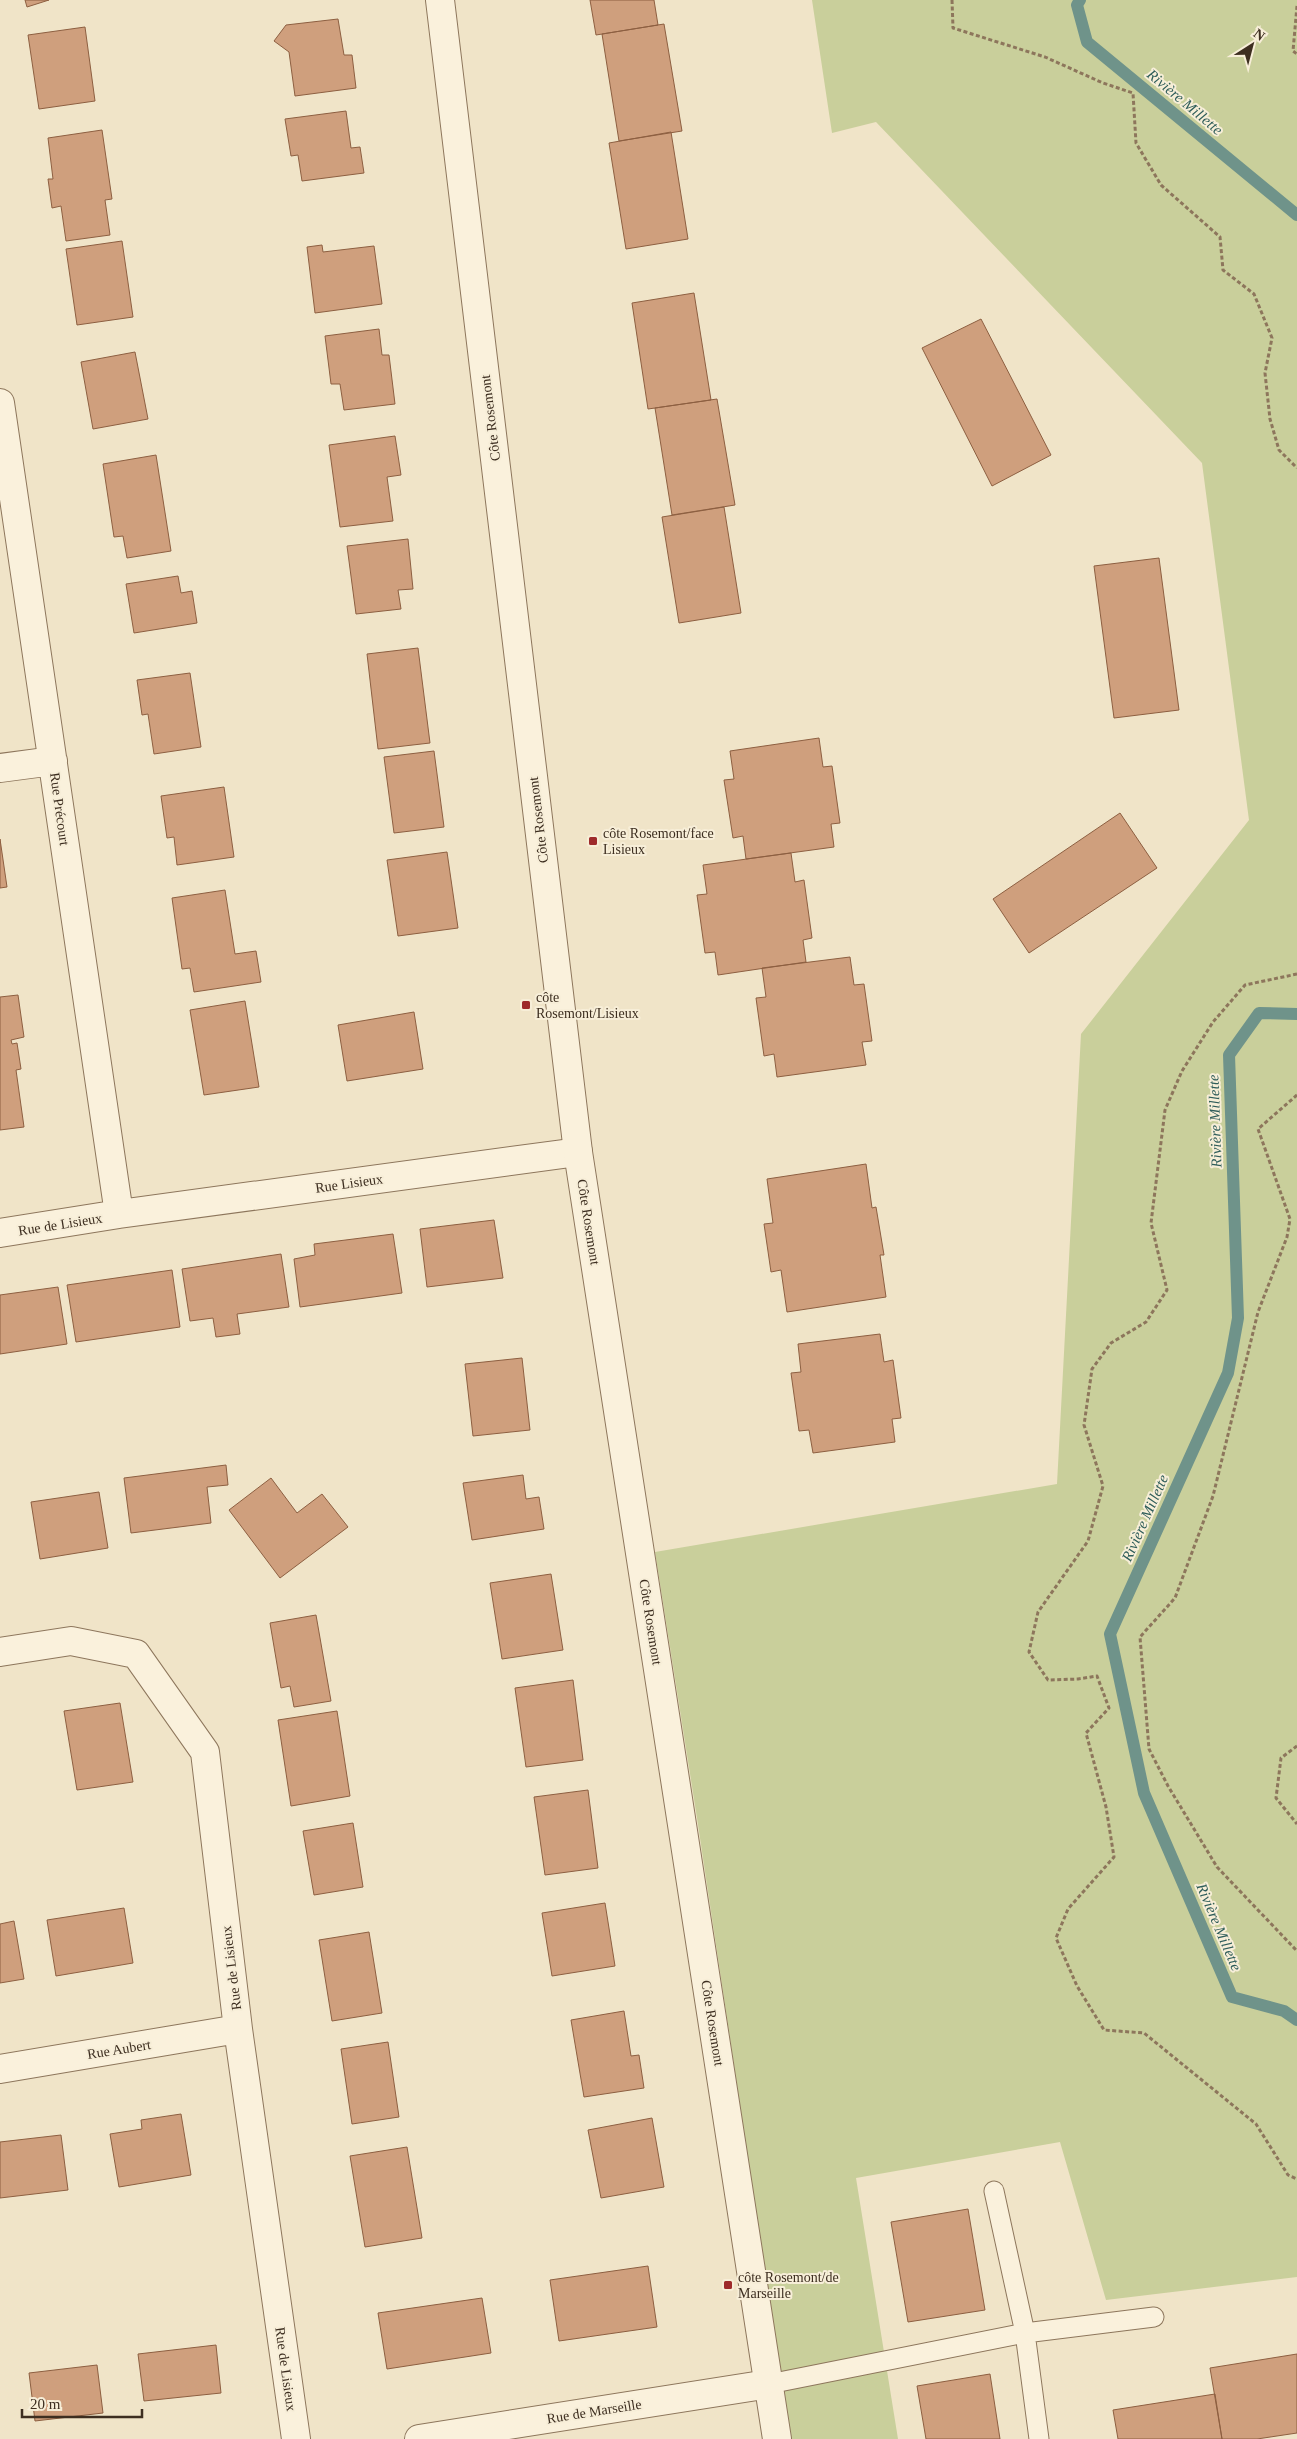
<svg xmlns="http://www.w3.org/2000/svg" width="1297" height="2439" font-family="'Times New Roman',serif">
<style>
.green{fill:#c9cf9b}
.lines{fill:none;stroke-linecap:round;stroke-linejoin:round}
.stream{stroke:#6f938a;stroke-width:12}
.building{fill:#cf9f7d;stroke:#8d5f41}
.service-casing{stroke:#8d765c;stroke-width:21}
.minor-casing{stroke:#8d765c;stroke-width:30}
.tertiary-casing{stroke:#8d765c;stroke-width:30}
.path{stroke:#8d765c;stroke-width:3;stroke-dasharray:4 2.5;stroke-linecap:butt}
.service{stroke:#faf1dc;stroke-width:19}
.minor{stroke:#faf1dc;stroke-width:28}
.tertiary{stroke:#faf1dc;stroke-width:28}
.poi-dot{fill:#9e2a2b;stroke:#f7eed8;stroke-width:2}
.labels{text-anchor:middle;stroke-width:4;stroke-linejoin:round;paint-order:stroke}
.street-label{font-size:14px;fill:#3d2e20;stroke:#f7eed8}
.poi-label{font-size:14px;fill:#3d2e20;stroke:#f7eed8;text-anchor:start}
.water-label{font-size:15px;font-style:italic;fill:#2f5d5a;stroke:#f7eed8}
</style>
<rect width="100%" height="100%" fill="#f0e4c8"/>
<path class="green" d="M 812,0 L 1297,0 L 1297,2277 L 1106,2300 L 1060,2142 L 856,2178 L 898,2439 L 790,2439 L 697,1818 L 655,1552 L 1057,1484 L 1081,1034 L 1249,820 L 1202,463 L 876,122 L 832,133 Z"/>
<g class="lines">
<path class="stream" d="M 1080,0 L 1077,5 L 1087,42 L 1297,215
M 1297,1014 L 1259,1013 L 1229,1055 L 1238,1318 L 1228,1373 L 1110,1634 L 1144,1793 L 1232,1997 L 1284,2011 L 1297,2020"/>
</g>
<path class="building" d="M 25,0 L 49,0 L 27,7 Z
M 590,0 L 654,0 L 658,25 L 596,35 Z
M 338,19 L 344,55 L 352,55 L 356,88 L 295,96 L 289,52 L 274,41 L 286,25 Z
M 664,24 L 682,131 L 619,141 L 602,34 Z
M 85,27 L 95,101 L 39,109 L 28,35 Z
M 346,111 L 351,148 L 360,147 L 364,173 L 302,181 L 298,155 L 291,156 L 285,119 Z
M 102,130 L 112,199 L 105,200 L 110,235 L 66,241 L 61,206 L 52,208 L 48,179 L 53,179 L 48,138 Z
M 671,132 L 688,239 L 626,249 L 609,143 Z
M 122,241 L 133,317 L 77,325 L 66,249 Z
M 322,245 L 323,252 L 374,246 L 382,304 L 315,313 L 307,247 Z
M 694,293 L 711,400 L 648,409 L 632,303 Z
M 981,319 L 1051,455 L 992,486 L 922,348 Z
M 379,329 L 382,355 L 389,355 L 395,404 L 344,410 L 340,384 L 331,384 L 325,336 Z
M 135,352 L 148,419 L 93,429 L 81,362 Z
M 717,399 L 735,505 L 672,515 L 655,408 Z
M 395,436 L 401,475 L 387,477 L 393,521 L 340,527 L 329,445 Z
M 156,455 L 171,551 L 127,558 L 123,536 L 114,537 L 103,464 Z
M 724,507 L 741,613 L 679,623 L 662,517 Z
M 408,539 L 413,589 L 398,590 L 401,609 L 356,614 L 347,546 Z
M 1159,558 L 1179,710 L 1114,718 L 1094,566 Z
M 178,576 L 181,593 L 192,591 L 197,623 L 134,633 L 126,584 Z
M 418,648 L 430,743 L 378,749 L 367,654 Z
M 190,673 L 201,747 L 154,754 L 148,714 L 142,715 L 137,680 Z
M 819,738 L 823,767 L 832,766 L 840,823 L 831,824 L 834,847 L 746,859 L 743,836 L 733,838 L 724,780 L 734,779 L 730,751 Z
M 434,751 L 444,827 L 394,833 L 384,757 Z
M 224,787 L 234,857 L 177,865 L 174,837 L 167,838 L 161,796 Z
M 1120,813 L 1157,868 L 1029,953 L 993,899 Z
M 0,839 L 7,887 L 0,888 Z
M 447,852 L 458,928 L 398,936 L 387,860 Z
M 791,853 L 795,882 L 804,880 L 812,938 L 803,940 L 806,962 L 718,975 L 715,952 L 705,953 L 697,895 L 707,894 L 703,865 Z
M 225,890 L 235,954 L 256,951 L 261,982 L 194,992 L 190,968 L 182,969 L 172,898 Z
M 850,957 L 854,985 L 864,984 L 872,1041 L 862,1042 L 866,1065 L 777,1077 L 774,1054 L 764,1056 L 756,998 L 766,997 L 762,968 Z
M 18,995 L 24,1037 L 11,1040 L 12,1044 L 17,1043 L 21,1069 L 16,1070 L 24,1127 L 0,1130 L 0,997 Z
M 245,1001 L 259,1087 L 204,1095 L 190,1010 Z
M 414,1012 L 423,1069 L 347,1081 L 338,1025 Z
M 866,1164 L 872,1208 L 876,1207 L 884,1255 L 880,1255 L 886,1297 L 787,1312 L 781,1270 L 771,1272 L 764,1224 L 773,1223 L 767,1179 Z
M 494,1220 L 503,1278 L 427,1287 L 420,1229 Z
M 393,1234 L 402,1293 L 300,1307 L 294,1259 L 315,1255 L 314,1244 Z
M 281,1254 L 289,1307 L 237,1314 L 240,1334 L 216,1337 L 213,1318 L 190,1321 L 182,1269 Z
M 172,1270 L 180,1327 L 76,1342 L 67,1285 Z
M 58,1287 L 67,1344 L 0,1354 L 0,1295 Z
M 880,1334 L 884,1362 L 893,1360 L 901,1418 L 892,1419 L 895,1442 L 813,1453 L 809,1430 L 799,1431 L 791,1373 L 801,1372 L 798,1344 Z
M 522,1358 L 530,1430 L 473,1436 L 465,1364 Z
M 226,1465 L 228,1485 L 207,1487 L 211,1523 L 131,1533 L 124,1478 Z
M 523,1475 L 526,1499 L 539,1497 L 544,1529 L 472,1540 L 463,1483 Z
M 271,1478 L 297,1513 L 322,1494 L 348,1527 L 280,1578 L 229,1510 Z
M 99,1492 L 108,1548 L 40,1559 L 31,1502 Z
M 551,1574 L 563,1650 L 502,1659 L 490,1583 Z
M 316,1615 L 331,1701 L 294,1707 L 290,1686 L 281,1688 L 270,1623 Z
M 573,1680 L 583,1760 L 526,1767 L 515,1688 Z
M 120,1703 L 133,1782 L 77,1790 L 64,1711 Z
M 337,1711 L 350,1796 L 291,1806 L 278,1720 Z
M 588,1790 L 598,1868 L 545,1875 L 534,1797 Z
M 353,1823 L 363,1887 L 314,1895 L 303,1831 Z
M 605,1903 L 615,1966 L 552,1976 L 542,1913 Z
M 124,1908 L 133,1963 L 56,1976 L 47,1920 Z
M 14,1921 L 24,1979 L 0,1983 L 0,1924 Z
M 369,1932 L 382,2013 L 332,2021 L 319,1940 Z
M 624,2011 L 631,2056 L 639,2055 L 644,2088 L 584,2097 L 571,2020 Z
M 388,2042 L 399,2117 L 352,2124 L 341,2049 Z
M 181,2114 L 191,2175 L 119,2187 L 110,2134 L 142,2129 L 141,2120 Z
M 652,2118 L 664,2187 L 601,2198 L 588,2130 Z
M 61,2135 L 68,2190 L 0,2198 L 0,2142 Z
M 407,2147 L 422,2238 L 365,2247 L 350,2156 Z
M 968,2209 L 985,2310 L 908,2322 L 891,2222 Z
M 648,2266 L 657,2327 L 559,2341 L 550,2280 Z
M 482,2298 L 491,2353 L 387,2369 L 378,2313 Z
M 216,2345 L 221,2393 L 144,2401 L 138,2354 Z
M 1297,2354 L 1297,2433 L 1257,2439 L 1222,2439 L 1210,2368 Z
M 97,2365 L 103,2413 L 35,2421 L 29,2373 Z
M 990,2374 L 1000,2439 L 926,2439 L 917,2386 Z
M 1215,2394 L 1222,2439 L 1118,2439 L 1113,2410 Z"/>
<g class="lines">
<defs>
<path id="service" d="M 769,2384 L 1025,2333 L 994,2191
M 1039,2439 L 1025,2333 L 1154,2317"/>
<path id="minor" d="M 0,403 L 119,1214
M 0,768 L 53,761
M 0,1233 L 119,1214 L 578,1152
M 0,1652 L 71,1641 L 136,1654 L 205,1752 L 238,2029 L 296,2439
M 0,2069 L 238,2029
M 419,2439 L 769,2384"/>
<path id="tertiary" d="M 440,0 L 578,1152 L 777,2439"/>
</defs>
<use href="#service" class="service-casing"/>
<use href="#minor" class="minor-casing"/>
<use href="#tertiary" class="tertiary-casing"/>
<path class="path" d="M 952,0 L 953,28 L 1045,57 L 1103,83 L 1133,93 L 1136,143 L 1161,185 L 1220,237 L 1223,270 L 1254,294 L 1272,338 L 1265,373 L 1270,419 L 1279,450 L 1297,468
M 1297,6 L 1293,51 L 1297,54
M 1297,974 L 1245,985 L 1213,1022 L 1182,1071 L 1165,1110 L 1151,1223 L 1167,1290 L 1146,1322 L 1111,1343 L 1092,1369 L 1084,1425 L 1103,1486 L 1088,1541 L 1038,1612 L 1029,1652 L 1048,1680 L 1078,1679 L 1097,1676 L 1109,1708 L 1086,1733 L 1106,1807 L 1114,1857 L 1068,1909 L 1056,1938 L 1077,1986 L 1104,2030 L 1144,2033 L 1256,2124 L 1288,2175 L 1297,2179
M 1297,1095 L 1258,1129 L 1290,1219 L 1287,1237 L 1258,1312 L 1213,1496 L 1175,1598 L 1140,1637 L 1149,1749 L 1168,1786 L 1217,1867 L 1297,1951
M 1297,1746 L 1281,1758 L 1276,1798 L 1297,1824"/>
<use href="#service" class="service"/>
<use href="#minor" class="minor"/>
<use href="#tertiary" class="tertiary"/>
</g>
<g class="poi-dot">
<rect x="588" y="836" width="10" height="10" rx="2.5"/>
<rect x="521" y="1000" width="10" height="10" rx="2.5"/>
<rect x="723" y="2280" width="10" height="10" rx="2.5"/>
</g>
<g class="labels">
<g class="street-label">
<text transform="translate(490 418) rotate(-97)" y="5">Côte Rosemont</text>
<text transform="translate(60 809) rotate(82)" y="5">Rue Précourt</text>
<text transform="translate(538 820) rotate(-97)" y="5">Côte Rosemont</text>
<text transform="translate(349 1183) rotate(-8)" y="5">Rue Lisieux</text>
<text transform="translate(589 1222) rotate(81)" y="5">Côte Rosemont</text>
<text transform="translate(60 1224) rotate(-9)" y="5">Rue de Lisieux</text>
<text transform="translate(651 1622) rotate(81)" y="5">Côte Rosemont</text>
<text transform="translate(231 1968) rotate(-97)" y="5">Rue de Lisieux</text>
<text transform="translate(713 2023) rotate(81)" y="5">Côte Rosemont</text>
<text transform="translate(119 2049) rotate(-9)" y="5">Rue Aubert</text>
<text transform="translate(286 2369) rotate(82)" y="5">Rue de Lisieux</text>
<text transform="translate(594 2411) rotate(-9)" y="5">Rue de Marseille</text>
</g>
<g class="poi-label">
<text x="603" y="838">côte Rosemont/face<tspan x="603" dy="16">Lisieux</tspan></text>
<text x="536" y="1002">côte<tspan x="536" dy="16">Rosemont/Lisieux</tspan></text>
<text x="738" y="2282">côte Rosemont/de<tspan x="738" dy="16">Marseille</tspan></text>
</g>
<g class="water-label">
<text transform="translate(1185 102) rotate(40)" y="5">Rivière Millette</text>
<text transform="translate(1215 1121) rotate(-92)" y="5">Rivière Millette</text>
<text transform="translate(1145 1518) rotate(-66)" y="5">Rivière Millette</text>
<text transform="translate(1219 1927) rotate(67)" y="5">Rivière Millette</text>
</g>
</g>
<g transform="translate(1252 45) rotate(36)" stroke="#f7eed8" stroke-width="4" paint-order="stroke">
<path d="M0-4L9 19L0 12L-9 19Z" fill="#3d2e20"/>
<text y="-8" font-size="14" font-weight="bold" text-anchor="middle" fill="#3d2e20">N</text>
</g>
<path d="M22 2409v8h120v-8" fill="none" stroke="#3d2e20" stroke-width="2.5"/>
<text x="30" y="2409" font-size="15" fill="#3d2e20" stroke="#f7eed8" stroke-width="4" paint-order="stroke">20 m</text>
</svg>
